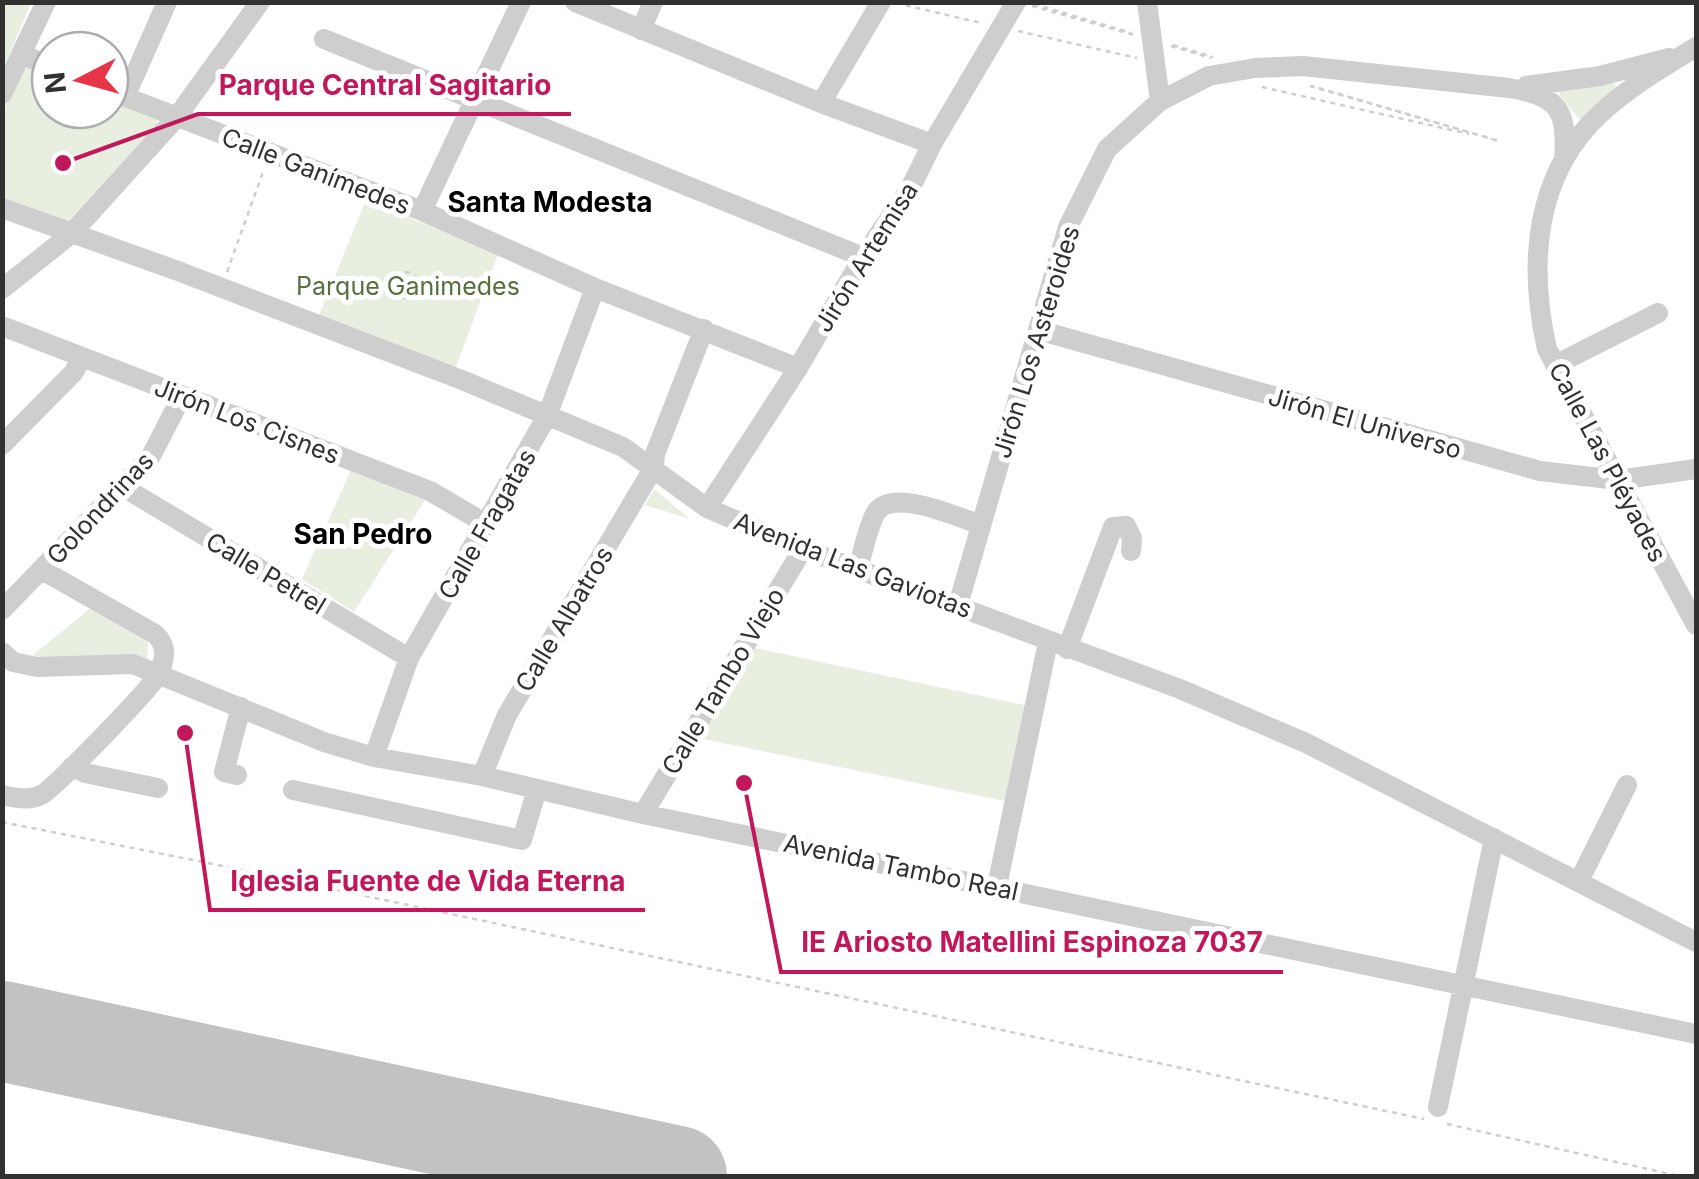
<svg xmlns="http://www.w3.org/2000/svg" width="1699" height="1179" font-family="Inter,sans-serif">
<style>
.green{fill:#e8eee0}
.lines{fill:none;stroke-linecap:round;stroke-linejoin:round}
.taxiway{stroke:#c2c2c2;stroke-width:40}
.runway{stroke:#c2c2c2;stroke-width:100}
.path{stroke:#cecece;stroke-width:2.5;stroke-dasharray:5 5;stroke-linecap:butt}
.minor{stroke:#cecece;stroke-width:20}
.labels{text-anchor:middle;stroke-width:10;stroke-linejoin:round;paint-order:stroke}
.street-label{font-size:25px;fill:#313131;stroke:#fff}
.park-label{font-size:25px;fill:#566f3d;stroke:#fff}
.neighbourhood-label{font-size:28px;font-weight:bold;fill:#000;stroke:#fff}
.leader{fill:none;stroke:#c2185b;stroke-width:4}
.callout-dot{fill:#c2185b;stroke:#fff;stroke-width:4}
.callout-label{font-size:28px;text-anchor:middle;font-weight:bold;fill:#c2185b;stroke:#fff;stroke-width:10;stroke-linejoin:round;paint-order:stroke}
</style>
<rect width="100%" height="100%" fill="#fff"/>
<path class="green" d="M 3,2 L 31,3 L 3,69 L 2,3 Z
M 24,66 L 50,74 L 50,110 L 110,110 L 110,99 L 158,119 L 157,124 L 68,222 L 3,201 L 3,110 Z
M 1614,83 L 1616,87 L 1580,120 L 1559,95 L 1560,91 Z
M 366,200 L 498,254 L 454,372 L 317,320 Z
M 351,470 L 425,500 L 354,612 L 302,579 Z
M 654,489 L 690,519 L 645,505 Z
M 92,607 L 145,636 L 148,644 L 147,661 C 122,647 94,660 66,661 C 55,662 44,658 33,655 Z
M 755,648 L 1029,706 L 1009,802 L 699,738 Z"/>
<g class="lines">
<path class="taxiway" d="M 505,1140 L 516,1150 L 530,1176
M 568,1176 L 591,1168 L 618,1164"/>
<path class="runway" d="M 2,1031 L 677,1176"/>
<path class="path" d="M 896,3 L 981,23
M 1034,4 L 1132,33
M 1032,6 L 1134,35
M 1018,31 L 1137,58
M 1173,45 L 1213,57
M 1171,46 L 1211,58
M 1310,86 L 1499,141 L 1312,86
M 1262,87 L 1469,134
M392 285a13 13 0 1 1 26 0a13 13 0 1 1-26 0Z
M 227,272 L 263,172
M 2,822 L 223,866 L 1424,1119
M 1447,1124 L 1679,1176"/>
<path class="minor" d="M 575,2 L 821,103 L 932,144
M 1147,2 L 1160,101
M 641,30 L 653,2
M 324,39 L 863,257
M 1696,47 C 1665,66 1629,87 1601,113 C 1534,174 1528,265 1547,349 L 1696,625
M 21,54 L 50,66
M 1526,86 L 1600,76 L 1669,58
M 110,91 L 422,211 L 595,288 L 798,368
M 2,94 L 46,2
M 125,97 L 167,2
M 821,103 L 881,2
M 2,208 L 178,271 L 462,380 L 623,447 L 707,508 L 803,549 L 1180,689 L 1306,743 L 1696,942
M 422,211 L 521,2
M 2,289 L 71,234 L 176,118 L 260,2
M 2,326 L 430,491 L 488,525
M 1038,330 L 1540,471 L 1618,480 L 1696,469
M 1555,365 L 1658,313
M 2,445 L 74,372 L 81,358
M 123,487 L 409,658
M 707,508 L 798,368 L 863,257 L 910,189 L 932,144 L 1016,2
M 858,569 C 863,551 867,530 875,514 C 890,486 957,517 981,525
M 958,605 L 1068,227 L 1107,149 L 1160,101 L 1209,76 L 1255,68 L 1303,66 L 1509,88 C 1558,96 1568,109 1564,159
M 2,610 L 151,456 L 182,396
M 1067,649 L 1113,527 L 1126,526 L 1132,538 L 1131,551
M 2,652 L 13,662 L 37,667 L 133,664 L 324,742 L 374,757 L 482,776 L 643,814 L 1696,1034
M 374,757 L 409,658 L 547,416 L 595,288
M 72,767 L 85,773 L 158,788
M 237,775 L 224,772 L 241,707
M 482,776 L 507,715 L 654,467 L 655,454 L 704,329
M 293,790 L 522,840 L 537,789
M 2,795 C 15,798 29,801 41,795 C 53,790 150,689 157,676 C 165,661 169,647 155,634 L 42,570
M 643,814 L 803,549
M 1579,881 L 1627,785
M 997,886 L 1048,642
M 1438,1107 L 1494,838"/>
</g>
<g class="labels">
<g class="street-label">
<text transform="translate(316 171) rotate(21)" y="9">Calle Ganímedes</text>
<text transform="translate(866 257) rotate(-58)" y="9">Jirón Artemisa</text>
<text transform="translate(1036 342) rotate(-73)" y="9">Jirón Los Asteroides</text>
<text transform="translate(247 421) rotate(21)" y="9">Jirón Los Cisnes</text>
<text transform="translate(1365 423) rotate(16)" y="9">Jirón El Universo</text>
<text transform="translate(1608 462) rotate(62)" y="9">Calle Las Pléyades</text>
<text transform="translate(100 508) rotate(-47)" y="9">Golondrinas</text>
<text transform="translate(487 524) rotate(-60)" y="9">Calle Fragatas</text>
<text transform="translate(853 565) rotate(21)" y="9">Avenida Las Gaviotas</text>
<text transform="translate(266 573) rotate(31)" y="9">Calle Petrel</text>
<text transform="translate(564 619) rotate(-59)" y="9">Calle Albatros</text>
<text transform="translate(723 681) rotate(-59)" y="9">Calle Tambo Viejo</text>
<text transform="translate(901 867) rotate(12)" y="9">Avenida Tambo Real</text>
</g>
<g class="park-label">
<text x="408" y="295">Parque Ganimedes</text>
</g>
<g class="neighbourhood-label">
<text x="550" y="212">Santa Modesta</text>
<text x="363" y="544">San Pedro</text>
</g>
</g>
<path class="leader" d="M63 163L198 114H571M185 733L210 910H645M744 783L781 972H1283"/>
<g class="callout-dot">
<circle cx="63" cy="163" r="10"/>
<circle cx="185" cy="733" r="10"/>
<circle cx="744" cy="783" r="10"/>
</g>
<g class="callout-label">
<text x="385" y="95">Parque Central Sagitario</text>
<text x="428" y="891">Iglesia Fuente de Vida Eterna</text>
<text x="1032" y="952">IE Ariosto Matellini Espinoza 7037</text>
</g>
<rect width="1699" height="1179" fill="none" stroke="#313131" stroke-width="10"/>
<g transform="translate(80 80) rotate(264)"><circle r="48" fill="#ffffff" stroke="#adadad" stroke-width="2.5"/>
<path d="M0-8L18 38L0 25L-18 38Z" fill="#e83448"/>
<text y="-15" font-size="28" font-weight="bold" text-anchor="middle" fill="#313131">N</text>
</g>
</svg>
